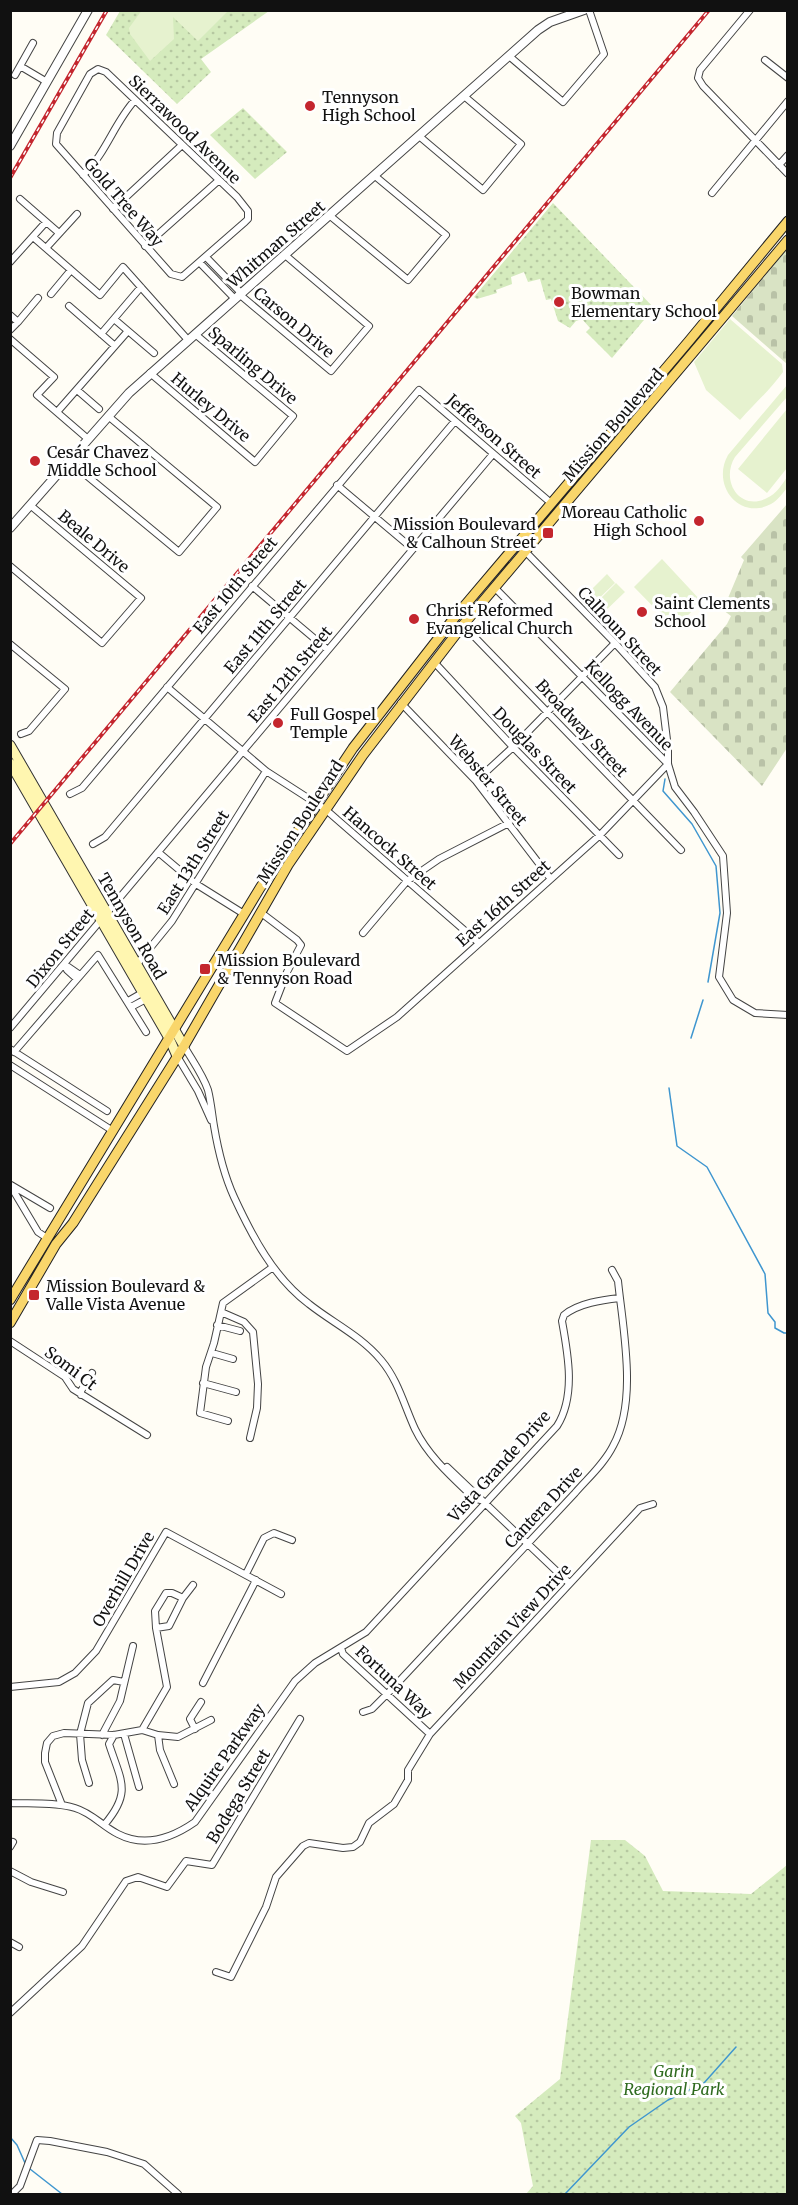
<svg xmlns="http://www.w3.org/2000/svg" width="798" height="2205" font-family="Merriweather,serif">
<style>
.green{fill:url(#green-dots)}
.cemetery{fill:url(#cemetery-stones)}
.pitch{fill:#e6f2cf}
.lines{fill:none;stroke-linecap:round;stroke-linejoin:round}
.stream{stroke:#3f96cf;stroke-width:1.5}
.minor-casing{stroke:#444;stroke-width:8}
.tertiary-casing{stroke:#444;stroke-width:10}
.secondary-casing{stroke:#333;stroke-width:11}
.primary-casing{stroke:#222;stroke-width:11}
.minor{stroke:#fff;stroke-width:6}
.tertiary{stroke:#fff;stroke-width:8}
.secondary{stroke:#fff6b0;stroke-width:9}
.primary{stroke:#f9d66b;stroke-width:9}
.rail-casing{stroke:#c4262e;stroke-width:4}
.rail{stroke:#fff;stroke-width:1.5;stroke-dasharray:4.5;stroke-linecap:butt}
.poi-dot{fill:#c4262e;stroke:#fff;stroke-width:2}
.labels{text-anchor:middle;stroke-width:6;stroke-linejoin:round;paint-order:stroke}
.poi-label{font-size:16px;fill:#111;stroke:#fff;text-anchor:start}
.street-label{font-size:16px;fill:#111;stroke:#fff}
.park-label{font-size:16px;font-style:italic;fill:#2f6b1f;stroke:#fff}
</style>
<defs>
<pattern id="green-dots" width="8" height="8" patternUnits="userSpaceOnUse" patternTransform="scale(1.5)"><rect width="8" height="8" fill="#d5ebbd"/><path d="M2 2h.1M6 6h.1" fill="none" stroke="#b6c8a1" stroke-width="1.8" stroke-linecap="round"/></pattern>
<pattern id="cemetery-stones" width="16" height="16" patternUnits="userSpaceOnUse" patternTransform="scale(1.5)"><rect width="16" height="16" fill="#d9e3c4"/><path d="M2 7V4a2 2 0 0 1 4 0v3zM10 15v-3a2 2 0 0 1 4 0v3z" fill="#b9c2a7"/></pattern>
</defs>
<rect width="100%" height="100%" fill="#fffdf5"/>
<path class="green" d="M 120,11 L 269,11 L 201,59 L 211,72 L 177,104 L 106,35 Z
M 243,108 L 287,152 L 255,179 L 210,135 Z
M 553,203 L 654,308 L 612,358 L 586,332 L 590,328 L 582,319 L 576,321 L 570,328 L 558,321 L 551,299 L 546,300 L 540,279 L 528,282 L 524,272 L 511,277 L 512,284 L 496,290 L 497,293 L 477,299 L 474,297 Z
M 591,1840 L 625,1840 L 645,1856 L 663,1891 L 751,1894 L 787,1865 L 787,2194 L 526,2194 L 533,2186 L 521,2123 L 515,2116 L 560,2079 Z"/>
<path class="cemetery" d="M 787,249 L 787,364 L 732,316 Z
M 787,504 L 787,748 L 762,786 L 670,692 L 727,624 L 731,616 L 723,610 L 744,560 L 741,557 Z"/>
<path class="pitch" d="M 142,10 L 228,10 L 228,11 L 198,41 L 173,17 L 174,39 L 150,61 L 130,34 L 129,28 Z
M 730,319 L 782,364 L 783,372 C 771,389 754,404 740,420 L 706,390 L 694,362 Z
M 787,385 L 787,397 L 735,457 C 720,481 740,512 767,498 C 776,494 782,485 787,477 L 787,488 C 782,494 778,500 771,504 C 739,521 711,485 728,455 Z
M 787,409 L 787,468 L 767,493 L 738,469 Z
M 662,559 L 702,602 L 674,628 L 634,587 Z
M 607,574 L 615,583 L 590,607 L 582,599 Z
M 616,583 L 625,592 L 599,617 L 591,608 Z"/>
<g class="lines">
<path class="stream" d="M 665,779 L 663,791 L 692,824 L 716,866 L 720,913 L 708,982
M 691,1038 L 703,1000
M 669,1088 L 677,1146 L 707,1167 L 765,1274 L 768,1313 L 775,1322 L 775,1328 L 784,1333 L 788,1333
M 10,2137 L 17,2145 L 25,2163
M 30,2169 L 62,2194
M 565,2194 L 629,2127 L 668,2100 L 704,2083 L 736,2047"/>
<defs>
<path id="minor" d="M 750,10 L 700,70 L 698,78 L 703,86 L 788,174
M 509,56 L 563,102 L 604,54 L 589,10
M 765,60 L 788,78
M 20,66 L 47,82
M 98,69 L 106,72 L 237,197 L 248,211 L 248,219 L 245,222 L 182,277 L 171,274 L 56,144 L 57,133 L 90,74 Z
M 15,75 L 33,43
M 419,136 L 483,190 L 521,144 L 464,96
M 779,165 L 788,155
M 83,175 C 106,154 114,123 135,100
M 712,193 L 788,101
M 20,199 L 59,233
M 113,209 L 182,145
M 329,215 L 408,280 L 446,235 L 375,176
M 33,237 L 100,295 L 123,267 L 188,340
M 145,246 L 218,181
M 46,248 L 77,214
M 206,257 L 241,293
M 10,262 L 46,222
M 200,263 L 235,299
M 51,294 L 71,270
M 239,294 L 331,371 L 369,326 L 285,255
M 69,306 L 115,346
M 10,315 L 18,322 L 10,330
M 114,319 L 154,353
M 18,322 L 38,298
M 101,334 L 141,287
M 10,339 L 54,377 L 37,395 L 88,439
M 150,373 L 255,462 L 293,416 L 195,334
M 77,390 L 99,409
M 57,412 L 128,331
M 69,461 L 179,552 L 217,507 L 108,416
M 337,485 L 413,549
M 517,543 L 615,643 L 655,687 L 663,707 L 668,748 L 668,764 L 675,787 L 694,812 L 723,856 L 727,913 L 719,977 L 733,1000 L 755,1013 L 788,1015
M 10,566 L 102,643 L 141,598 L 30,505
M 252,586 L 328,650
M 463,625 L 681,850
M 10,644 L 65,689 L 29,731 L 21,734
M 434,662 L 513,747 L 619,855
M 167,687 L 266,771 L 325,809 L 479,943
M 401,703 L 476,781 L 550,878
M 476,781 L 513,747 L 615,643
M 70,794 L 82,788 L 419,390 L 551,503
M 93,844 L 105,837 L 455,421
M 158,852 L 196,884 L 244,914
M 260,912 L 297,940 L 301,945 L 287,972 L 275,1003 L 347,1051 L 397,1017 L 600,835 L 668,764 L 495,588
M 363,933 L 407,881 L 439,859 L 509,823
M 64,964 L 67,970 L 77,979
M 64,964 L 80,975
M 137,964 L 172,921 L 266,771
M 128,1001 L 142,993
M 131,1007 L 146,999
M 10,1028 L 493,454
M 184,1046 C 192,1060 203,1075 208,1090 C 211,1102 212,1114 214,1126 C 218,1150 224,1175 234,1197 C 252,1236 274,1278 309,1304 C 333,1323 361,1336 381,1360 C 398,1380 404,1405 415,1429 C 428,1456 452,1477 474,1498 L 480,1500
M 10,1049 L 107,1111
M 14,1052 L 98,955 L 146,1032
M 177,1056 L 198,1091 L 211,1120
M 10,1065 L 113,1131
M 10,1185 L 38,1232 L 47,1238
M 11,1185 L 50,1208
M 221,1312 L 244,1322 L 253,1332 L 258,1384 L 257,1408 L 250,1438
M 217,1325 L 240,1331
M 10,1341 L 65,1377 L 73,1389 L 147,1435
M 212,1353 L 233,1359
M 203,1383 L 236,1392
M 81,1395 L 81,1391 L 92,1373
M 228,1421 L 200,1413 L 206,1367 L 214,1343 L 223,1303 L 273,1267
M 447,1467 L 569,1583
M 246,1574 L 264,1538 L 274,1533 L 292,1540
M 156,1628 L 155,1611 L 166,1593 L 172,1593 L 183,1598
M 341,1648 L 343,1654 L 430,1734
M 203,1683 L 256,1580
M 10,1687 L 59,1682 L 75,1673 L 96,1651 L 166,1532 L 281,1594
M 363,1712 L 372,1709 L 391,1690 L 575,1493 C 588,1478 604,1464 613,1446 C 638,1401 623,1330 618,1281 L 612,1270
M 195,1729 L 190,1719 L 201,1702
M 142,1730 L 167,1687 L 156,1628 L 169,1626 L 183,1598 L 193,1585
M 124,1734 L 139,1787
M 102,1735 L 120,1701 L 133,1646
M 158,1735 L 160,1750 L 174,1784
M 89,1783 L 82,1760 L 80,1734 L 88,1703 L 113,1680 L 124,1682
M 10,1803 C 31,1804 55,1802 75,1808 C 92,1813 102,1826 118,1834 C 145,1848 172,1838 195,1822 L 295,1681 L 315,1663 L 366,1632 L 557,1426 C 576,1396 568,1354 562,1321 L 564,1315 C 579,1303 602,1300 620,1298
M 62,1805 L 45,1762 L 45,1753 L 47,1743 L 53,1736 L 64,1733 L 114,1735 L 142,1730 L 158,1735 L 178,1737 L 211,1720
M 105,1824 C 132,1792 121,1781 109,1744 L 114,1735
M 10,1847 L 13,1842
M 10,1871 L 31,1882 L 63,1892
M 10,1942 L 19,1947
M 216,1972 L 231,1977 L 266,1907 L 276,1877 L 303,1846 L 309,1843 L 343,1848 L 353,1847 L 360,1842 L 369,1823 L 394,1804 L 408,1780 L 408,1770 L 430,1734 L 640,1508 L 653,1504
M 10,2013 L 82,1946 L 126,1881 L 138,1877 L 167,1887 L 186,1861 L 212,1865 L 300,1719
M 12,2194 L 20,2186 L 37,2140 L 50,2141 L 107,2152 L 144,2164 L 178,2194"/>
<path id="tertiary" d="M 10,146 L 88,10
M 10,528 L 129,393 L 538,30 L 550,22 L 584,10"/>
<path id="secondary" d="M 10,745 L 184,1046
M 10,763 L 169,1038 L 177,1056"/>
<path id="primary" d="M 10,1300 L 260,888 L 353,748 L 455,617 L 689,341 L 788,221
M 10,1323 L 56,1244 L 73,1223 L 184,1046 L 288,865 L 363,755 L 463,625 L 788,240"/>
</defs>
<use href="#minor" class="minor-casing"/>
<use href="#tertiary" class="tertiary-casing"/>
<use href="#secondary" class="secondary-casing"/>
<use href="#primary" class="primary-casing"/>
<use href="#minor" class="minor"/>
<use href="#tertiary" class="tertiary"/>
<use href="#secondary" class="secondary"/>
<use href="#primary" class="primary"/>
<defs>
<path id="rail" d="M 10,178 L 107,10
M 10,844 L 709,10"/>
</defs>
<use href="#rail" class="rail-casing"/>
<use href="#rail" class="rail"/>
</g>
<g class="poi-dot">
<circle cx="310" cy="106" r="6"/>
<circle cx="559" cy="302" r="6"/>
<circle cx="35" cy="461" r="6"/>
<circle cx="699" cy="521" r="6"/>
<rect x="542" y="527" width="12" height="12" rx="3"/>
<circle cx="642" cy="612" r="6"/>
<circle cx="414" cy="619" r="6"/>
<circle cx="278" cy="723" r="6"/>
<rect x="199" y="963" width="12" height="12" rx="3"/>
<rect x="28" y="1289" width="12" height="12" rx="3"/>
</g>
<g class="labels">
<g class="poi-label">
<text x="322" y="103">Tennyson<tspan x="322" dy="18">High School</tspan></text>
<text x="571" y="299">Bowman<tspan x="571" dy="18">Elementary School</tspan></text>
<text x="47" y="458">Cesár Chavez<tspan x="47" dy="18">Middle School</tspan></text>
<text x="687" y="518" text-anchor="end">Moreau Catholic<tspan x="687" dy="18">High School</tspan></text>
<text x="536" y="530" text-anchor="end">Mission Boulevard<tspan x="536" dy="18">&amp; Calhoun Street</tspan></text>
<text x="654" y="609">Saint Clements<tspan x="654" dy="18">School</tspan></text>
<text x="426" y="616">Christ Reformed<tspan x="426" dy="18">Evangelical Church</tspan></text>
<text x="290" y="720">Full Gospel<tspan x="290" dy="18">Temple</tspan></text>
<text x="217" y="966">Mission Boulevard<tspan x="217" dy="18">&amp; Tennyson Road</tspan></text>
<text x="46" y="1292">Mission Boulevard &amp;<tspan x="46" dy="18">Valle Vista Avenue</tspan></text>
</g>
<g class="street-label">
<text transform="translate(185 129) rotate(44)" y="6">Sierrawood Avenue</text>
<text transform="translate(124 202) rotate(49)" y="6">Gold Tree Way</text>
<text transform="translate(276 244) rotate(-41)" y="6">Whitman Street</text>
<text transform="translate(294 322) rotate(40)" y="6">Carson Drive</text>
<text transform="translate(253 365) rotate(40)" y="6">Sparling Drive</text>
<text transform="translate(211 407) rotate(40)" y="6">Hurley Drive</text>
<text transform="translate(613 425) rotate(-49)" y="6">Mission Boulevard</text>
<text transform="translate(494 436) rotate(41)" y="6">Jefferson Street</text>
<text transform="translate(94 541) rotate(40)" y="6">Beale Drive</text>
<text transform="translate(235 585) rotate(-50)" y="6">East 10th Street</text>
<text transform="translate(265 626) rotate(-50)" y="6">East 11th Street</text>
<text transform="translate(620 631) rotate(47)" y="6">Calhoun Street</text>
<text transform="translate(290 674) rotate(-50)" y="6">East 12th Street</text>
<text transform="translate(629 705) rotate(46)" y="6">Kellogg Avenue</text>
<text transform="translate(582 728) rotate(47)" y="6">Broadway Street</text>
<text transform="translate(535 750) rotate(46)" y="6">Douglas Street</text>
<text transform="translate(488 780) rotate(50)" y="6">Webster Street</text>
<text transform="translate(300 822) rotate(-57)" y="6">Mission Boulevard</text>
<text transform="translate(390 848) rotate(41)" y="6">Hancock Street</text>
<text transform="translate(193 862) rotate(-58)" y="6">East 13th Street</text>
<text transform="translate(503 903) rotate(-42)" y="6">East 16th Street</text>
<text transform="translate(132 926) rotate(60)" y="6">Tennyson Road</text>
<text transform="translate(60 948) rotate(-51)" y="6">Dixon Street</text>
<text transform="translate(71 1368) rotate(37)" y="6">Somi Ct</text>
<text transform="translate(499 1466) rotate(-48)" y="6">Vista Grande Drive</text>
<text transform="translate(543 1507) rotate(-47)" y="6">Cantera Drive</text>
<text transform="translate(123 1579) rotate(-60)" y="6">Overhill Drive</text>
<text transform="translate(512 1626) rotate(-47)" y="6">Mountain View Drive</text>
<text transform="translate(394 1682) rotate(43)" y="6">Fortuna Way</text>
<text transform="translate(224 1757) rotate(-55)" y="6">Alquire Parkway</text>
<text transform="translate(238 1796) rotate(-59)" y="6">Bodega Street</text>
</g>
<g class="park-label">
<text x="674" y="2077">Garin<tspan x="674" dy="18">Regional Park</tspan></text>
</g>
</g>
<rect width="798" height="2205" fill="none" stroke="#111111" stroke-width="24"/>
</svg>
